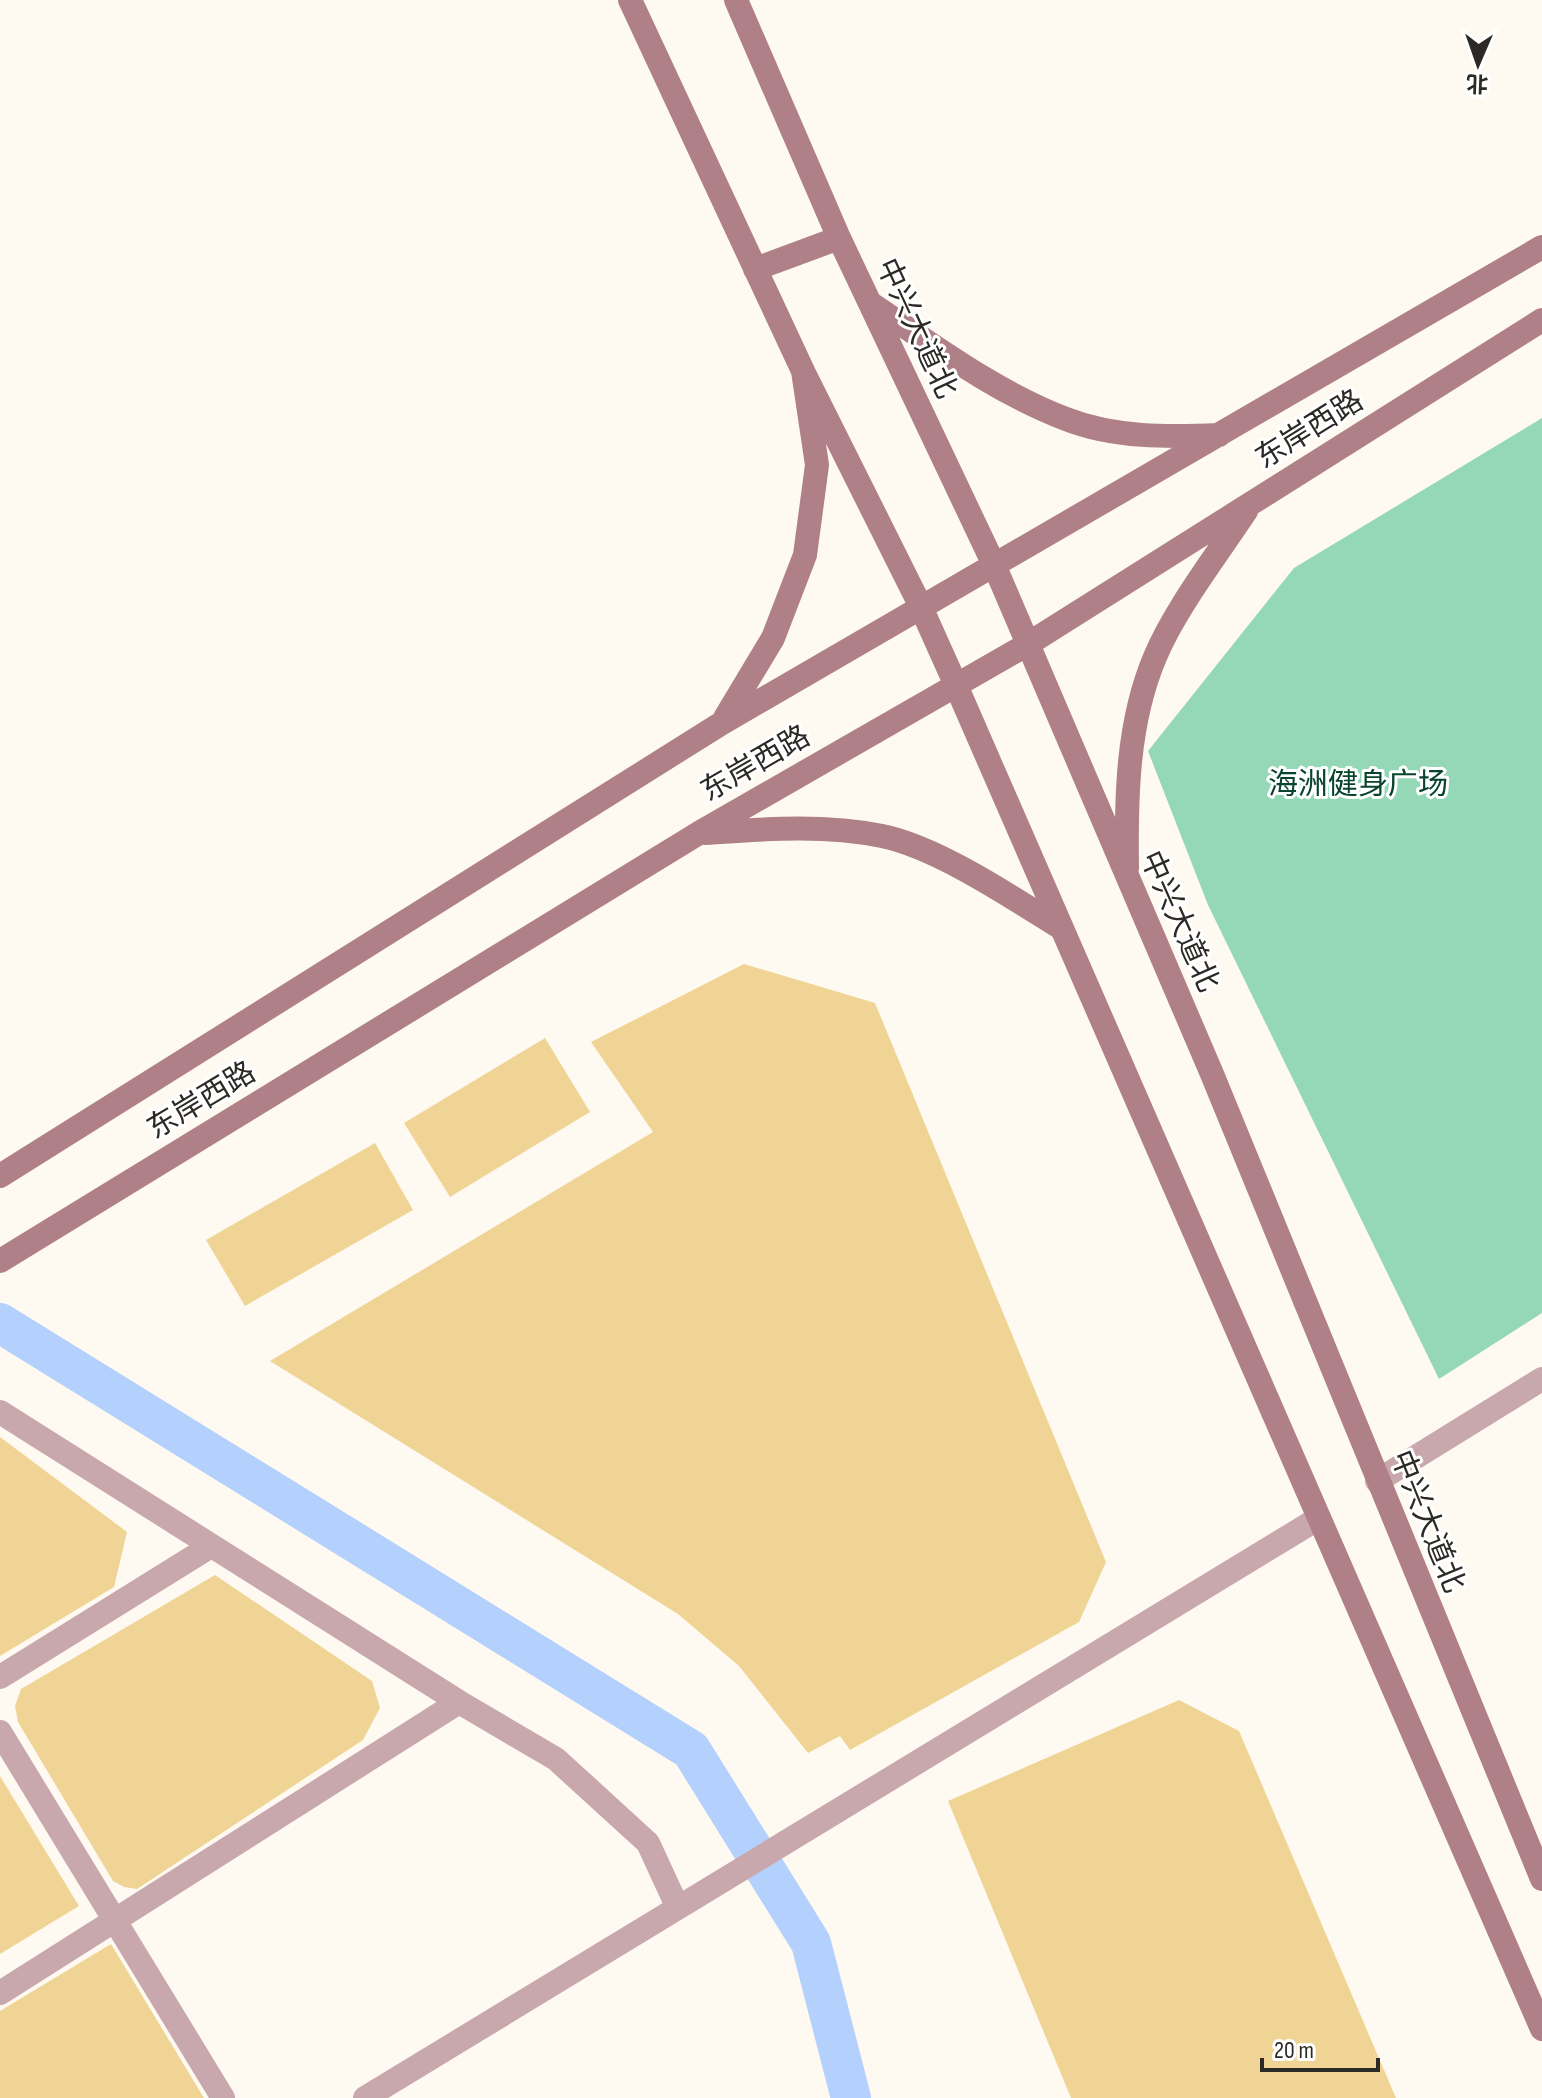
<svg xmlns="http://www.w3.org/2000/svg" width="1542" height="2098" font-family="'Sofia Sans Condensed','Noto Sans SC',sans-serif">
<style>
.green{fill:#95d8b7}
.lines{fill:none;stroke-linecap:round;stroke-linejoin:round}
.canal{stroke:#b4d0fc;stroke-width:40}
.building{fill:#f0d495}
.street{stroke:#c9a8ad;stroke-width:24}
.secondary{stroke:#af8088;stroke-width:24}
.labels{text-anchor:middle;stroke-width:6;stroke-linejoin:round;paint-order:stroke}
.street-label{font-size:30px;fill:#2c2a27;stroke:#fff}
.park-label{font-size:30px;fill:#09442e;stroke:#fff}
</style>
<rect width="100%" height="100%" fill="#fffaf1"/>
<path class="green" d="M 1542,418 L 1542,1313 L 1439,1379 L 1208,905 L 1148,751 L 1294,568 Z"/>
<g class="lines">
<path class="canal" d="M 0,1323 L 691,1750 L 811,1943 L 851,2098"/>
</g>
<path class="building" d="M 744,964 L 875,1003 L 1106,1562 L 1079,1622 L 850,1750 L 840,1736 L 808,1753 L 739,1666 L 678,1614 L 270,1361 L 653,1132 L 591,1042 Z
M 545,1038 L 590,1112 L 450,1197 L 404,1123 Z
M 375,1143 L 413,1210 L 245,1306 L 206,1240 Z
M 0,1437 L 127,1532 L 114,1587 L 0,1656 Z
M 215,1575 L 372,1681 L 380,1708 L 363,1740 L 137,1889 L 124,1887 L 113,1881 L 18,1722 L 15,1706 L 21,1689 Z
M 1179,1700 L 1239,1731 L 1396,2098 L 1071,2098 L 948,1801 Z
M 0,1776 L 79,1906 L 0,1954 Z
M 111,1944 L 204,2098 L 0,2098 L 0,2011 Z"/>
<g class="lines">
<path class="street" d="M 0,1412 L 459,1702 L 556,1759 L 648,1843 L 677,1906
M 1377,1481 L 1542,1379
M 0,1677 L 211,1546
M 0,1732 L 223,2098
M 0,1993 L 459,1702
M 365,2098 L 1319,1518"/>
<path class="secondary" d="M 630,0 L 803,371 L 817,465 L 805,555 L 773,638 L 725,718
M 736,0 L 839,238 L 995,567 L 1212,1074 L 1542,1879
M 755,269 L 839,238
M 870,303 C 933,345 995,392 1066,419 C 1114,438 1169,437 1219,435
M 803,371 L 920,605 L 955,683 L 1542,2029
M 705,833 C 765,829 823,824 882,836 C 937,847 1013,898 1061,928
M 1127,868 C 1126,798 1127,723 1155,657 C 1175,609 1217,555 1246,511
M 0,1176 L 722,723 L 1542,247
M 0,1261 L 699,833 L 1028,644 L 1542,320"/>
</g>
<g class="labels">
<g class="street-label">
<text transform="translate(917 328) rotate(65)" y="10">中兴大道北</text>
<text transform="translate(1309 429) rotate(-32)" y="10">东岸西路</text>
<text transform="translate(755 763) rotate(-30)" y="10">东岸西路</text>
<text transform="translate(1180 921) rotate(66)" y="10">中兴大道北</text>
<text transform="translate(201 1100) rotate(-31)" y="10">东岸西路</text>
<text transform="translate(1428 1521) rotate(68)" y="10">中兴大道北</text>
</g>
<g class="park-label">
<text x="1358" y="794">海洲健身广场</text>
</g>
</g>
<g transform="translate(1478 64) rotate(182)" stroke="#ffffff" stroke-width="6" paint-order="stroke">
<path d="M0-6L14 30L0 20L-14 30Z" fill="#2c2a27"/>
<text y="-12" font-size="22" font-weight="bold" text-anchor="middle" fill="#2c2a27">北</text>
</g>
<path d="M1262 2058v12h116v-12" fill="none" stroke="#2c2a27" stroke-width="4"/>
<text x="1274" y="2058" font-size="24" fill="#2c2a27" stroke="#ffffff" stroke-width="6" paint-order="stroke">20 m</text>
</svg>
